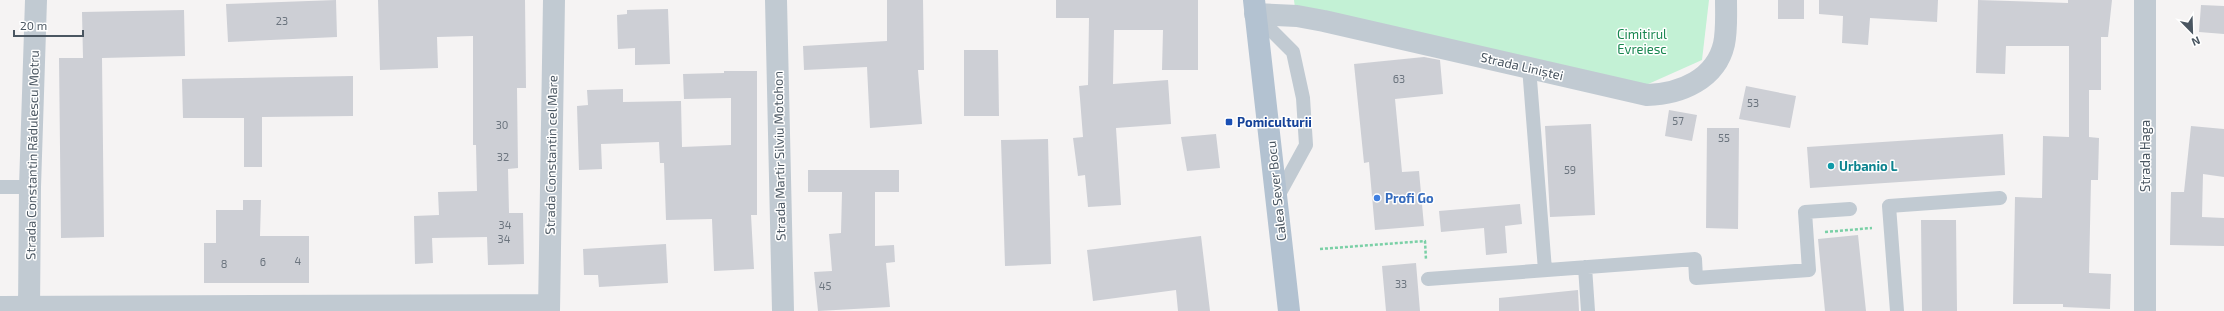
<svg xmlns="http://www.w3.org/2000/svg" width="2224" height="311" font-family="'Exo 2',sans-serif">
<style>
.green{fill:#c3f1d5}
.building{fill:#cdcfd5}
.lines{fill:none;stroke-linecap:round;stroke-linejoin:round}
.path{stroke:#7ad0a6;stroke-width:2.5;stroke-dasharray:3 2;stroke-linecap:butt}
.lane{stroke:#c1cad2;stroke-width:14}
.street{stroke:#c1cad2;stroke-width:22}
.primary{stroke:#b3c2d1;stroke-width:22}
.transit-dot{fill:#1a4fb4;stroke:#fff;stroke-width:1.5}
.culture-dot{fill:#0f9aa8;stroke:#fff;stroke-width:1.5}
.shop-dot{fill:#3f7fe0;stroke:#fff;stroke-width:1.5}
.labels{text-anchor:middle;stroke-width:3;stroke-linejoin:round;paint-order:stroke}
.number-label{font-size:11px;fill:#6b747e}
.park-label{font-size:13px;fill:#17864f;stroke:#fff}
.street-label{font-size:13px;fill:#4a5661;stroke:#fff}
.transit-label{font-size:13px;font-weight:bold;fill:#164399;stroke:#fff;text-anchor:start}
.culture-label{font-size:13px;font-weight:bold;fill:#0d838f;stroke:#fff;text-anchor:start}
.shop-label{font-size:13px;font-weight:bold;fill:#366cbe;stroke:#fff;text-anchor:start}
</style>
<rect width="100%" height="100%" fill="#f5f3f3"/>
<path class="green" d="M 1294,0 L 1709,0 L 1702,60 L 1646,85 L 1295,8 Z"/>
<path class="building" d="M 336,0 L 337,37 L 228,42 L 226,4 Z
M 378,0 L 525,0 L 526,88 L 517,88 L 518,168 L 508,169 L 509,213 L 523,213 L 524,264 L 488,265 L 487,237 L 432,238 L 433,263 L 415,264 L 414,216 L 439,215 L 438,192 L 477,191 L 476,145 L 473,145 L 473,36 L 437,37 L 438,68 L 380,70 Z
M 887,0 L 923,0 L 924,70 L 918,70 L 922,124 L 870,128 L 867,67 L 804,70 L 803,46 L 887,41 Z
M 1056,0 L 1198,0 L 1198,70 L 1162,70 L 1163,30 L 1114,30 L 1113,84 L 1168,80 L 1171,124 L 1116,128 L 1121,205 L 1088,207 L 1085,175 L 1078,176 L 1073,138 L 1083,137 L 1079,86 L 1088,85 L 1089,18 L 1056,18 Z
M 1778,0 L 1804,0 L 1804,19 L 1778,19 Z
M 1819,0 L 1938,0 L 1937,22 L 1870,18 L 1868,45 L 1842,43 L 1843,16 L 1819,14 Z
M 1978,0 L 2068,3 L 2068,0 L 2112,0 L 2108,37 L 2101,37 L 2101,90 L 2089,90 L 2089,137 L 2099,138 L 2098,180 L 2091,180 L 2089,273 L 2111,274 L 2110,309 L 2063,307 L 2063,304 L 2013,304 L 2015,197 L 2042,198 L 2043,136 L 2069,137 L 2069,46 L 2006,46 L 2005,74 L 1976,73 Z
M 2201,5 L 2224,6 L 2224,34 L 2199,32 Z
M 668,9 L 670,64 L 635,65 L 635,48 L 618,49 L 617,15 L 627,14 L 627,10 Z
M 184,10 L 185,56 L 102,58 L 104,237 L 61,238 L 59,58 L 83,58 L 82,12 Z
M 964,50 L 998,50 L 999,116 L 964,116 Z
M 1424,57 L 1440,60 L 1443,94 L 1395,99 L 1402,172 L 1419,171 L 1424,226 L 1375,230 L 1369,162 L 1364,163 L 1354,64 Z
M 724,71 L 757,71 L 757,215 L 751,215 L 754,269 L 714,271 L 712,219 L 666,220 L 664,163 L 660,163 L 659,142 L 601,144 L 602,169 L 579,170 L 577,106 L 588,105 L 587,90 L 623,89 L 623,102 L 681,101 L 682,147 L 731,145 L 731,98 L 684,99 L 683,74 L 724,73 Z
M 353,76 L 353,116 L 262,117 L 262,167 L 244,167 L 244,118 L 183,118 L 182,79 Z
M 1746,86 L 1796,96 L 1790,128 L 1739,119 Z
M 1669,110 L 1697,115 L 1692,141 L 1665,136 Z
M 1591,124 L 1595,215 L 1550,217 L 1545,126 Z
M 2191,126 L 2224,129 L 2224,177 L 2203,174 L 2202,217 L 2224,218 L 2224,246 L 2170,245 L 2171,192 L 2184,192 Z
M 1707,128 L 1739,128 L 1738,229 L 1706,228 Z
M 1216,134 L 1220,168 L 1187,171 L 1181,137 Z
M 2003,134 L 2005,175 L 1810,188 L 1807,147 Z
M 1048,139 L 1051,264 L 1005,266 L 1001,140 Z
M 808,170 L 899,170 L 899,192 L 875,192 L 875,246 L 894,245 L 895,262 L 886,263 L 890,307 L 818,311 L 814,272 L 832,271 L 829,234 L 841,233 L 842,192 L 808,192 Z
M 243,200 L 261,200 L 260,236 L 309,236 L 309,283 L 204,283 L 204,243 L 216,243 L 216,210 L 243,210 Z
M 1520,204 L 1522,224 L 1505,226 L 1507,253 L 1486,255 L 1484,228 L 1441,232 L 1439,211 Z
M 1921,220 L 1956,220 L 1957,311 L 1922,311 Z
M 1858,235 L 1866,311 L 1825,311 L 1818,239 Z
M 1201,236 L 1210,311 L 1178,311 L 1176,290 L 1093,301 L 1087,250 Z
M 666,244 L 668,283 L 599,287 L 598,275 L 584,275 L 583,249 Z
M 1416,263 L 1420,311 L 1386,311 L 1382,266 Z
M 1578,290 L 1579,311 L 1499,311 L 1499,298 Z"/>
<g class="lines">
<path class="path" d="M 1825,232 L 1872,228
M 1320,249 L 1425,241 L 1426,260"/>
<path class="lane" d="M 1255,14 L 1293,52 L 1303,98 L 1306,145 L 1277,198
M 1529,67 L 1545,270
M 0,187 L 30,187
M 1585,267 L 1588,311
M 1428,279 L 1695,259 L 1696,278 L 1809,270 L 1805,212 L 1850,209
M 1897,311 L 1889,206 L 2000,198"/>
<path class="street" d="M 776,0 L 783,311
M 1255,14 L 1297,16 L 1324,21 L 1647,95 C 1681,94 1716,79 1724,44 C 1727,30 1726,14 1726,0
M 0,307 L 549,305
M 29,311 L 30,187 L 36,0
M 549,311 L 554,0
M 2145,311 L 2145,0"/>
<path class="primary" d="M 1254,0 L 1289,311"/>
</g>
<rect class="transit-dot" x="1225" y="118" width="8" height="8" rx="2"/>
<circle class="culture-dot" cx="1831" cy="166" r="4"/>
<circle class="shop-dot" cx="1377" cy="198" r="4"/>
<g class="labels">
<g class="number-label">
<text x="282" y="25">23</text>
<text x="1399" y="83">63</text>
<text x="1753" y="107">53</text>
<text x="1678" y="125">57</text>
<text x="502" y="129">30</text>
<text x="1724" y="142">55</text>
<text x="503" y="161">32</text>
<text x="1570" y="174">59</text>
<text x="505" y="229">34</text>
<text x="504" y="243">34</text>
<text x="298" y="265">4</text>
<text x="263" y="266">6</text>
<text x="224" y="268">8</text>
<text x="1401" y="288">33</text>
<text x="825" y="290">45</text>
</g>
<g class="park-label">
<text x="1642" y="39">Cimitirul<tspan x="1642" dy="15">Evreiesc</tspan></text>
</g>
<g class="street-label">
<text transform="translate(1522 66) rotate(13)" y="5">Strada Liniștei</text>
<text transform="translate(32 155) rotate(-89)" y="5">Strada Constantin Rădulescu Motru</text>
<text transform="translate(551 155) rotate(-89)" y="5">Strada Constantin cel Mare</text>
<text transform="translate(779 156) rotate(-91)" y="5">Strada Martir Silviu Motohon</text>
<text transform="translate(2145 156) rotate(-90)" y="5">Strada Haga</text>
<text transform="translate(1276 191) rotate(-96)" y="5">Calea Sever Bocu</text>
</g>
<g class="transit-label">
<text x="1237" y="127">Pomiculturii</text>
</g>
<g class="culture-label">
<text x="1839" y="171">Urbanio L</text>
</g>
<g class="shop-label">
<text x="1385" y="203">Profi Go</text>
</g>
</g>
<g transform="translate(2192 32) rotate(157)" stroke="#ffffff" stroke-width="3" paint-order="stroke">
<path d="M0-3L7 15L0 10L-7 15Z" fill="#4a5661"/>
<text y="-6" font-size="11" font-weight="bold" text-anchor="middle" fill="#4a5661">N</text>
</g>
<path d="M14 30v6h69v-6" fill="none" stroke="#4a5661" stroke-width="2"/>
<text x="20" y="30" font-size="12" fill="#4a5661" stroke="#ffffff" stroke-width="3" paint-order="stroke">20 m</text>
</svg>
